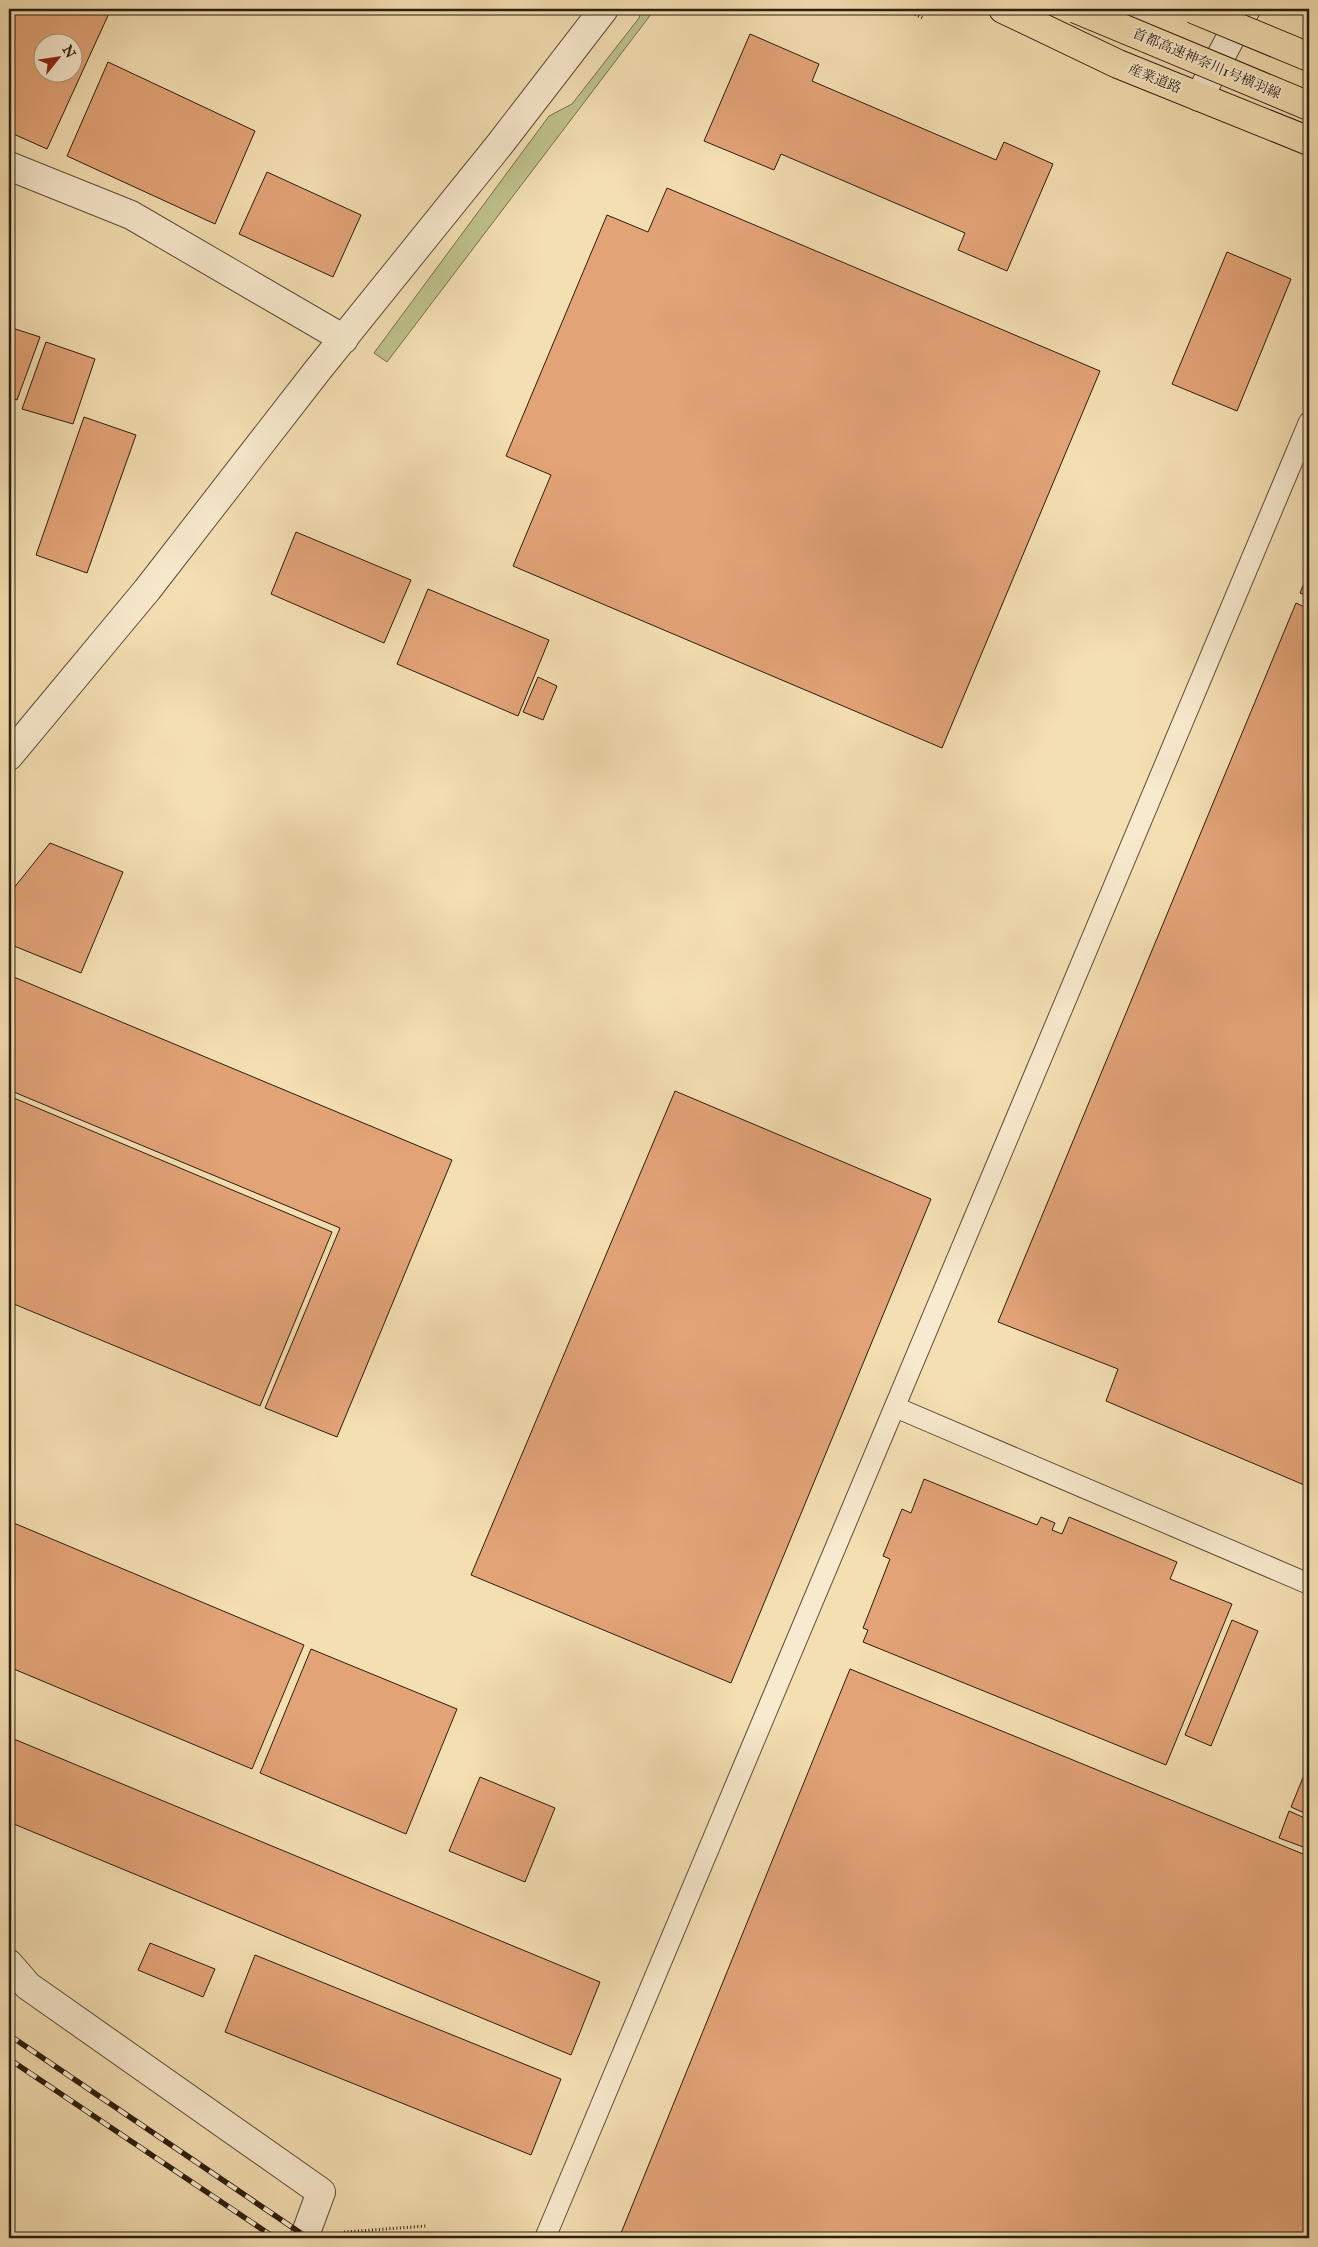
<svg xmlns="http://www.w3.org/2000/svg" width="1318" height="2247" font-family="'IM FELL Great Primer','Noto Serif JP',serif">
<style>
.green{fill:#bec18b;stroke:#74704c}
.building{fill:#e2a377;stroke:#2b1e0c;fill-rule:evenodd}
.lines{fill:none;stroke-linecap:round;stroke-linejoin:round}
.service-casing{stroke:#5d4e36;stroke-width:22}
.minor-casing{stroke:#5d4e36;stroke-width:30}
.tertiary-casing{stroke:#5d4e36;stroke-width:30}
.primary-casing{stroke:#2b1e0c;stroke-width:30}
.path{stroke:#2b1e0c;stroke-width:3;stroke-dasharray:1 2.5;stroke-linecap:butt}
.service{stroke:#f8eace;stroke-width:20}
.minor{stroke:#f8eace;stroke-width:28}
.tertiary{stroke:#f8eace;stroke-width:28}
.primary{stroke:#f4dfb3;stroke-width:28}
.rail-casing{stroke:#2b1e0c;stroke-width:5.5}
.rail{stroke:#f8eace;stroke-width:4;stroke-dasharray:11;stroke-linecap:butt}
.motorway-bridge-casing{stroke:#2b1e0c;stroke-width:30;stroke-linecap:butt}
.motorway-bridge{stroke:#f4dfb3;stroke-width:28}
.labels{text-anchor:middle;stroke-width:4;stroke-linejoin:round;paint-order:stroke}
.street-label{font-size:14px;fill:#2b1e0c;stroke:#f8eace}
</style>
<rect width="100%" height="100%" fill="#f4dfb3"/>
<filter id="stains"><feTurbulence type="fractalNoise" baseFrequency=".004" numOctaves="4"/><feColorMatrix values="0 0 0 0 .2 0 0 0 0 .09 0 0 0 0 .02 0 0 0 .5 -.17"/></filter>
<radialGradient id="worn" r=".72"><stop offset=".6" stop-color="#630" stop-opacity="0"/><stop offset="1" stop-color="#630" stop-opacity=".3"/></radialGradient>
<path class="green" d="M 642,9 L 655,9 L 387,362 L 374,353 L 549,116 L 572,104 L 639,18 Z"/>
<path class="building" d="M 9,9 L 111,9 L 47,149 L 9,132 ZM 42,42 L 72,42 L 72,72 L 42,72 Z
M 750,34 L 819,64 L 812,81 L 996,160 L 1004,142 L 1053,164 L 1007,271 L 958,250 L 965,233 L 781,154 L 774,170 L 704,141 Z
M 108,62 L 255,131 L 215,224 L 67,156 Z
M 267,172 L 361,215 L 333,277 L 239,234 Z
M 667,188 L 1100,371 L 942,748 L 513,566 L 551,475 L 506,456 L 607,215 L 648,232 Z
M 1227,252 L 1291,279 L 1237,411 L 1172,384 Z
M 9,327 L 40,337 L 17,400 L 9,397 Z
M 46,342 L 95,359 L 73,424 L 22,409 Z
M 84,417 L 136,435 L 87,573 L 36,555 Z
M 296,532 L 411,580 L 384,643 L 271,594 Z
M 1309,571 L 1309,597 L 1300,593 Z
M 428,589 L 549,640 L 518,716 L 397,664 Z
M 1296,603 L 1309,609 L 1309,1487 L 1106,1401 L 1118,1369 L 998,1322 Z
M 538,677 L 557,686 L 543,720 L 523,712 Z
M 50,843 L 123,872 L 81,973 L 9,944 L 9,894 Z
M 9,975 L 452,1160 L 337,1437 L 265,1408 L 340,1228 L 9,1090 Z
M 675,1091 L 931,1199 L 731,1683 L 471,1575 Z
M 9,1096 L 332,1232 L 260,1406 L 9,1302 Z
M 924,1479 L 1037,1525 L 1041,1517 L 1055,1523 L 1052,1530 L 1062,1534 L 1069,1517 L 1177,1562 L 1170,1579 L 1232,1604 L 1166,1765 L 863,1642 L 868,1630 L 863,1628 L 890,1559 L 883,1556 L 902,1509 L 911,1513 Z
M 9,1521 L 304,1645 L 252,1769 L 9,1667 Z
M 1232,1620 L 1258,1631 L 1211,1746 L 1185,1735 Z
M 311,1649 L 457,1709 L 406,1834 L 260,1773 Z
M 850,1669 L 1308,1856 L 1309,1852 L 1309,2238 L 619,2238 Z
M 9,1737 L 600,1982 L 571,2055 L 9,1822 Z
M 1309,1763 L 1309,1815 L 1291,1807 Z
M 480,1777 L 555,1808 L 525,1882 L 449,1851 Z
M 1289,1811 L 1309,1820 L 1309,1840 L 1306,1848 L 1279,1838 Z
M 150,1943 L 215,1969 L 203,1997 L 138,1970 Z
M 255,1955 L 561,2079 L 531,2155 L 225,2032 Z"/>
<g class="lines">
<defs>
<path id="service" d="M 895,1407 L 1309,1584
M 545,2238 L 1309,422"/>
<path id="minor" d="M 1199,97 L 1246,9
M 9,166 L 131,215 L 344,339"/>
<path id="tertiary" d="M 9,756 L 147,590 L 317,371 L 500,144 L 604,9
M 9,1964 L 28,1986 L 321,2192 L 304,2238"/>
<path id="primary" d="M 1003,9 L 1118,64 L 1309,141"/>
</defs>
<use href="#service" class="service-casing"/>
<use href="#minor" class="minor-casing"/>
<use href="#tertiary" class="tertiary-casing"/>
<use href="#primary" class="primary-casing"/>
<path class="path" d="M 902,9 L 923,18
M 344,2232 L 426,2226"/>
<use href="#service" class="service"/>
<use href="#minor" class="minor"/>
<use href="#tertiary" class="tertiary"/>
<use href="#primary" class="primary"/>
<defs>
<path id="rail" d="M 9,2035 L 308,2238
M 9,2059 L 275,2238"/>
</defs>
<use href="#rail" class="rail-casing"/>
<use href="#rail" class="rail"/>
<defs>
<path id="motorway-bridge" d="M 1076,9 L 1309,106
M 1193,9 L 1309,57"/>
</defs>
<use href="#motorway-bridge" class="motorway-bridge-casing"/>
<use href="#motorway-bridge" class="motorway-bridge"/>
</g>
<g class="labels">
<g class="street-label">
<text transform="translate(1207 63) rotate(23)" y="5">首都高速神奈川1号横羽線</text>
<text transform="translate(1155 78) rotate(22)" y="5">産業道路</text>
</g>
</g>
<rect width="1318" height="2247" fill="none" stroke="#f4dfb3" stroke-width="30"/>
<rect x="10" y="10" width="1298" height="2227" fill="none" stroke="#2b1e0c" stroke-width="2.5"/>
<rect x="15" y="15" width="1288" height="2217" fill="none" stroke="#2b1e0c"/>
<g transform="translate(58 58) rotate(60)"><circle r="24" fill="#f8eace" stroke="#a69880"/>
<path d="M0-4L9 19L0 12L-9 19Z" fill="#8f2418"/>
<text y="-8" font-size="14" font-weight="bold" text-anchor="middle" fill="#2b1e0c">N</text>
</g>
<rect width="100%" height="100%" filter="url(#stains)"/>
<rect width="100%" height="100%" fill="url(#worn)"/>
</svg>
